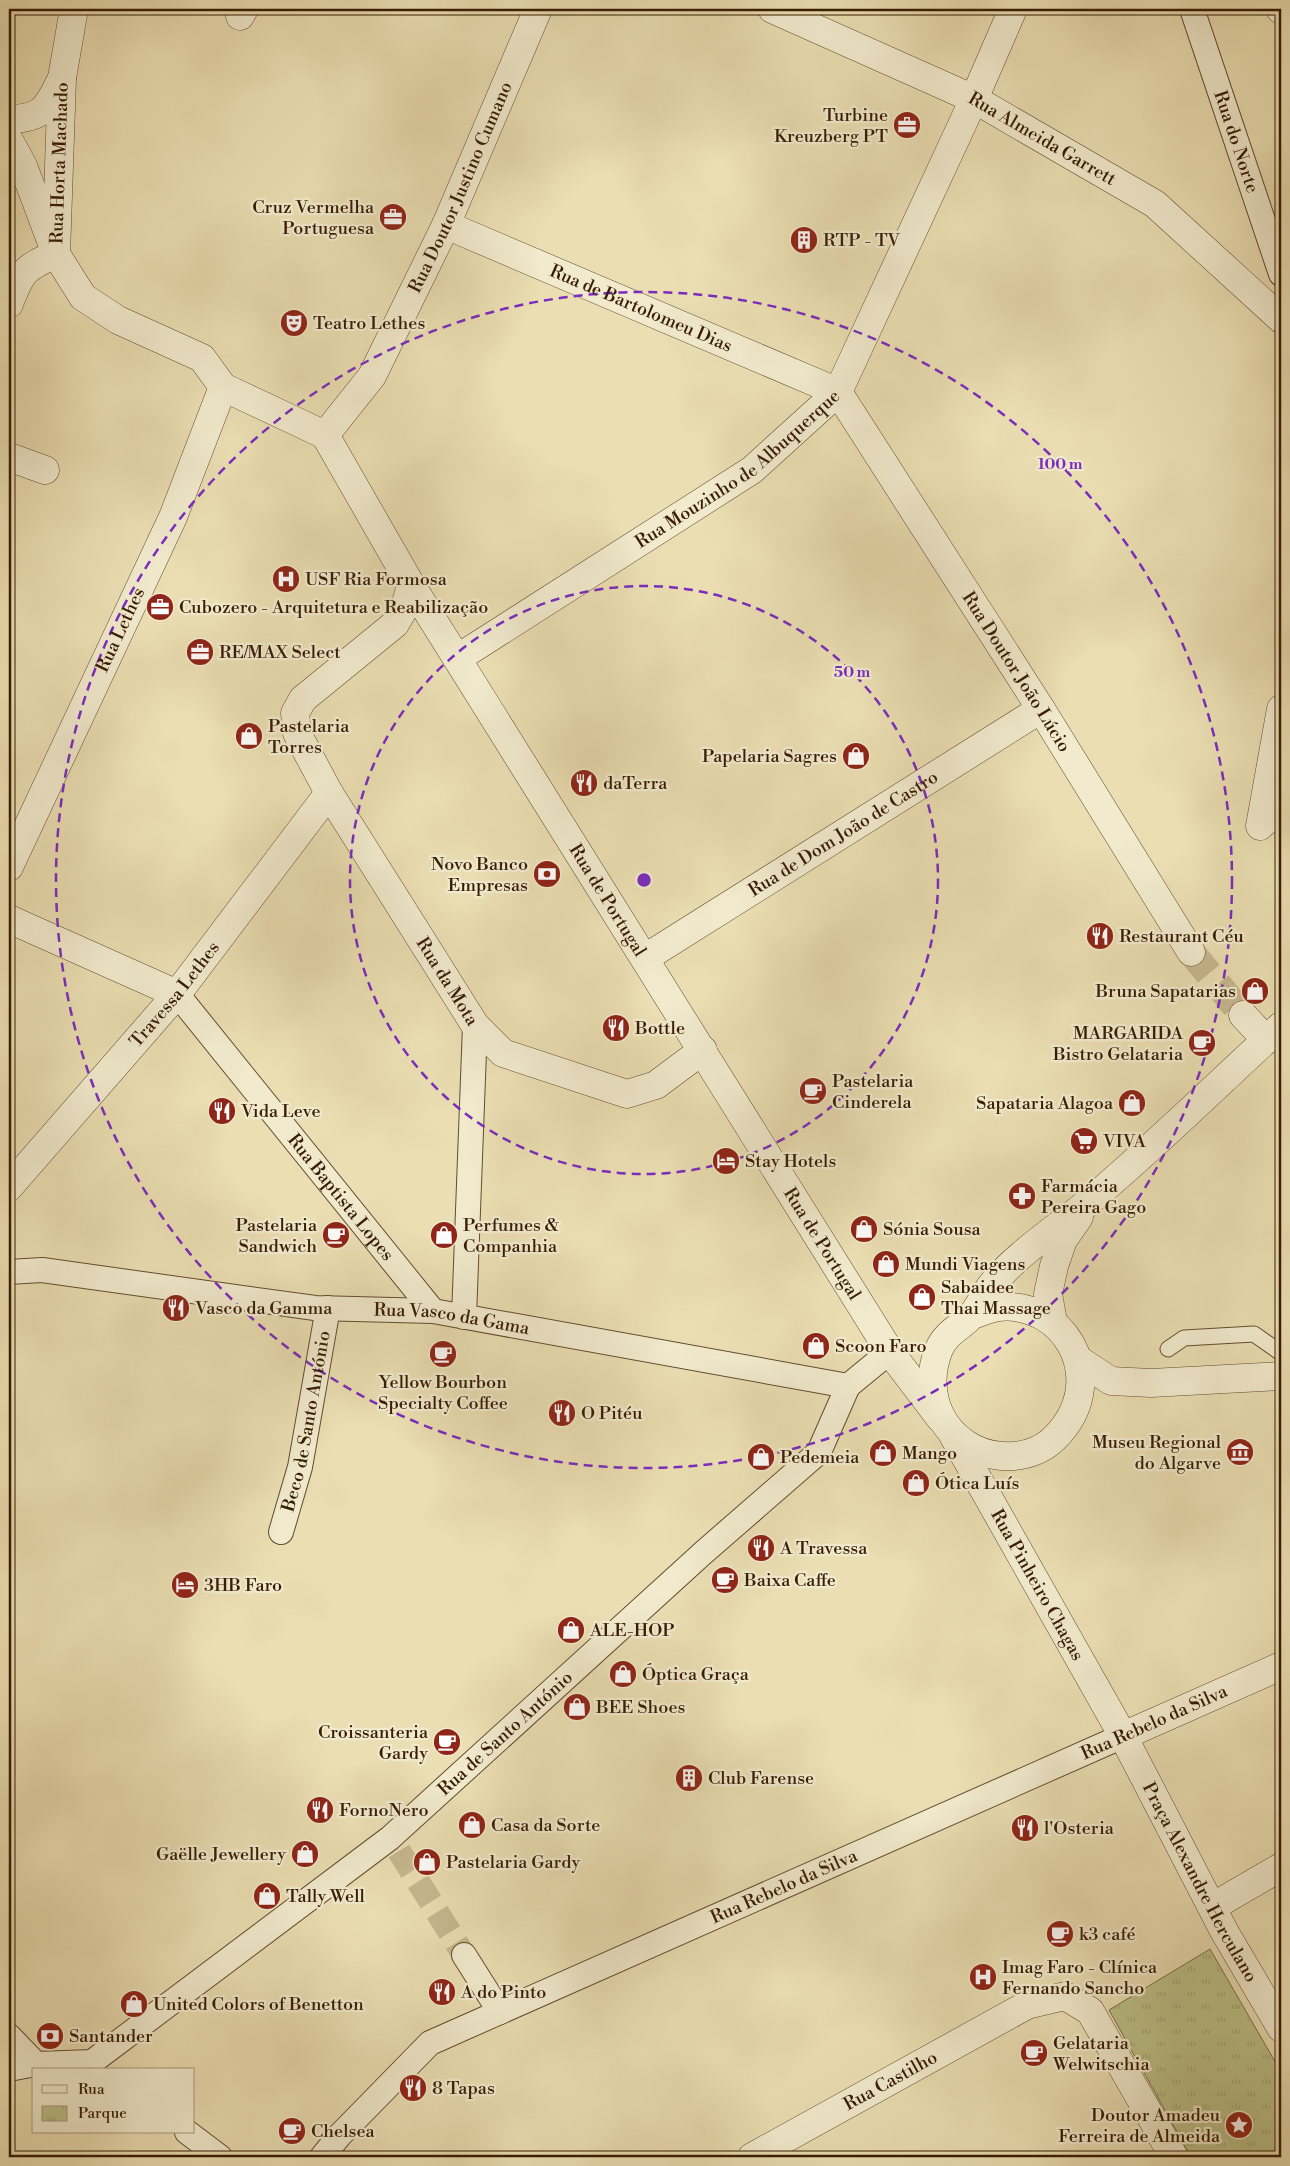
<svg xmlns="http://www.w3.org/2000/svg" width="1290" height="2166" font-family="'Libre Bodoni',serif">
<style>
.park{fill:url(#park-tufts);stroke:#7a6e46}
.lines{fill:none;stroke-linecap:round;stroke-linejoin:round}
.pedestrian-tunnel{stroke:#c6b78f;stroke-width:24;stroke-dasharray:24 12;stroke-linecap:butt}
.minor-tunnel{stroke:#c6b78f;stroke-width:28;stroke-dasharray:28 14;stroke-linecap:butt}
.service-casing{stroke:#644c2f;stroke-width:17}
.pedestrian-casing{stroke:#644c2f;stroke-width:26}
.minor-casing{stroke:#644c2f;stroke-width:29}
.tertiary-casing{stroke:#644c2f;stroke-width:29}
.service{stroke:#f1eacd;stroke-width:15}
.pedestrian{stroke:#f1eacd;stroke-width:24}
.minor{stroke:#f1eacd;stroke-width:28}
.tertiary{stroke:#f1eacd;stroke-width:28}
.ring{fill:none;stroke:#7b2cbf;stroke-width:2.5;stroke-dasharray:9 6}
.labels{text-anchor:middle;stroke-width:4.5;stroke-linejoin:round;paint-order:stroke}
.poi-label{font-size:18px;fill:#381c03;stroke:#f1eacd;text-anchor:start}
.street-label{font-size:18px;fill:#381c03;stroke:#f1eacd}
.centre{fill:#7b2cbf;stroke:#f1eacd;stroke-width:2.5}
.ring-label{font-size:15px;text-anchor:middle;font-weight:bold;fill:#7b2cbf;stroke:#f1eacd;stroke-width:4.5;stroke-linejoin:round;paint-order:stroke}
</style>
<defs>
<pattern id="park-tufts" width="24" height="20" patternUnits="userSpaceOnUse" patternTransform="scale(1.25)"><rect width="24" height="20" fill="#bcc088"/><path d="M3 7l-1-3M5 7V3M7 7l1-3M15 17l-1-3M17 17v-4M19 17l1-3" fill="none" stroke="#a2a474"/></pattern>
</defs>
<rect width="100%" height="100%" fill="#eadeb2"/>
<filter id="stains"><feTurbulence type="fractalNoise" baseFrequency=".004" numOctaves="4"/><feColorMatrix values="0 0 0 0 .2 0 0 0 0 .09 0 0 0 0 .02 0 0 0 .5 -.17"/></filter>
<radialGradient id="worn" r=".72"><stop offset=".6" stop-color="#630" stop-opacity="0"/><stop offset="1" stop-color="#630" stop-opacity=".3"/></radialGradient>
<path class="park" d="M 1210,1949 L 1281,2072 L 1281,2157 L 1191,2157 L 1109,2010 Z"/>
<g class="lines">
<path class="pedestrian-tunnel" d="M 399,1851 L 464,1955"/>
<path class="minor-tunnel" d="M 1191,952 L 1243,1015"/>
<defs>
<path id="service" d="M 1168,1349 L 1184,1338 L 1254,1334 L 1281,1353"/>
<g id="pedestrian">
<path id="s1" d="M 1192,9 L 1281,274"/>
<path id="s2" d="M 177,994 L 433,1311"/>
<path id="s3" d="M 9,1272 L 42,1270 L 315,1308 L 433,1311 L 848,1386 L 882,1358"/>
<path d="M 464,1317 L 475,1025"/>
<path id="s4" d="M 281,1532 L 300,1467 L 328,1308"/>
<path d="M 464,1955 L 500,2012"/>
<path d="M 9,2036 L 36,2064"/>
<path id="s5" d="M 9,2069 L 36,2064 L 92,2062 L 390,1838 L 703,1553 L 819,1452 L 848,1386"/>
<path d="M 187,2132 L 220,2157"/>
<path id="s6" d="M 322,2157 L 340,2135 L 430,2043 L 1123,1736"/>
</g>
<g id="minor">
<path id="s7" d="M 772,9 L 974,99 L 1155,204 L 1281,319"/>
<path d="M 1280,9 L 1281,10"/>
<path d="M 240,16 L 244,9"/>
<path d="M 9,119 C 44,119 48,106 62,78"/>
<path d="M 9,140 L 23,166 L 56,254 C 24,268 21,272 9,304"/>
<path id="s8" d="M 446,225 L 838,392 L 1041,709 L 1191,952"/>
<path id="s9" d="M 325,435 L 372,376 L 446,225 L 538,9"/>
<path d="M 9,457 L 45,470"/>
<path id="s10" d="M 411,585 L 405,607 L 395,624 L 303,699 L 295,713 L 297,733 L 329,793 L 475,1025 L 503,1053 L 627,1094 L 656,1085 L 703,1050"/>
<path id="s11" d="M 458,658 L 752,470 L 838,392 L 974,99 L 1013,9"/>
<path d="M 1281,709 L 1260,826 L 1281,807"/>
<path d="M 9,919 L 177,994"/>
<path id="s12" d="M 645,958 L 1041,709"/>
<path d="M 1243,1015 L 1266,1040"/>
<path id="s13" d="M 9,1187 L 177,994 L 329,793"/>
<path d="M 1079,1360 L 1111,1381 L 1151,1383 L 1281,1376"/>
<path id="s14" d="M 953,1435 L 1123,1736 L 1224,1931 L 1281,2028"/>
<path d="M 1123,1736 L 1281,1666"/>
<path d="M 1212,1907 L 1281,1867"/>
<path id="s15" d="M 752,2157 L 1027,2005 L 1065,1996 L 1090,2011 L 1174,2157"/>
</g>
<g id="tertiary">
<path id="s16" d="M 74,9 L 62,78 L 56,254 L 83,297 L 118,320 L 202,358 L 223,387 L 325,435 L 411,585 L 890,1352 L 940,1418"/>
<path id="s17" d="M 9,867 L 173,517 L 223,387"/>
<path d="M 972,1315 C 980,1313 989,1308 998,1307 C 1064,1301 1104,1373 1065,1426 C 1057,1437 1048,1446 1035,1451 C 1013,1460 985,1457 966,1444 C 934,1423 925,1384 939,1349 C 947,1331 962,1327 973,1314 C 979,1306 984,1296 990,1287 C 1018,1252 1058,1228 1092,1199 C 1157,1144 1218,1084 1281,1026"/>
<path d="M 1053,1322 L 1048,1294 L 1054,1266 L 1063,1240 L 1079,1217"/>
</g>
</defs>
<use href="#service" class="service-casing"/>
<use href="#pedestrian" class="pedestrian-casing"/>
<use href="#minor" class="minor-casing"/>
<use href="#tertiary" class="tertiary-casing"/>
<use href="#service" class="service"/>
<use href="#pedestrian" class="pedestrian"/>
<use href="#minor" class="minor"/>
<use href="#tertiary" class="tertiary"/>
</g>
<g class="ring">
<circle cx="644" cy="880" r="294"/>
<circle cx="644" cy="880" r="588"/>
</g>
<defs>
<symbol id="office-disc" viewBox="-11 -11 22 22"><circle r="9.5" fill="#8f2418" stroke="#f1eacd"/><path d="M-6-3h4V-5.5h4V-3h4V5H-6ZM-1-4.5V-3h2v-1.5ZM-6 0V1H6V0Z" fill="#fff"/></symbol>
<symbol id="building-disc" viewBox="-11 -11 22 22"><circle r="9.5" fill="#8f2418" stroke="#f1eacd"/><path d="M-4-6H4V6H1V3H-1V6H-4ZM-2.5-4.3h1.7v1.8h-1.7ZM.8-4.3h1.7v1.8H.8ZM-2.5-1h1.7V.8h-1.7ZM.8-1h1.7V.8H.8Z" fill="#fff"/></symbol>
<symbol id="theatre-disc" viewBox="-11 -11 22 22"><circle r="9.5" fill="#8f2418" stroke="#f1eacd"/><path d="M-5-5.5Q0-4 5-5.5V0Q5 5 0 6Q-5 5-5 0ZM-3.3-2.5H-1v1.5H-3.3ZM1-2.5H3.3v1.5H1ZM-2.8 1Q0 5.5 2.8 1Z" fill="#fff"/></symbol>
<symbol id="hospital-disc" viewBox="-11 -11 22 22"><circle r="9.5" fill="#8f2418" stroke="#f1eacd"/><path d="M-5-5h3v3.5h4V-5h3V5h-3V1.5h-4V5h-3Z" fill="#fff"/></symbol>
<symbol id="shop-disc" viewBox="-11 -11 22 22"><circle r="9.5" fill="#8f2418" stroke="#f1eacd"/><path d="M-5-2.5h2.3a2.7 3.5 0 0 1 5.4 0H5L5.5 6h-11ZM-1.5-2.5h3a1.5 2.3 0 0 0-3 0Z" fill="#fff"/></symbol>
<symbol id="restaurant-disc" viewBox="-11 -11 22 22"><circle r="9.5" fill="#8f2418" stroke="#f1eacd"/><path d="M-5-6h1v4h1v-4h1v4h1v-4h1v5L-1.5 .5V6h-2V.5L-5-1ZM5-6V6H3V1.5H1.5Q1.5-4 5-6Z" fill="#fff"/></symbol>
<symbol id="bank-disc" viewBox="-11 -11 22 22"><circle r="9.5" fill="#8f2418" stroke="#f1eacd"/><path d="M-6-4H6V4H-6ZM0-2.3a2.3 2.3 0 1 0 0 4.6a2.3 2.3 0 1 0 0-4.6Z" fill="#fff"/></symbol>
<symbol id="cafe-disc" viewBox="-11 -11 22 22"><circle r="9.5" fill="#8f2418" stroke="#f1eacd"/><path d="M-5.5-4.5H6V0H3Q3 3.5 0 3.5H-2.5Q-5.5 3.5-5.5 0ZM3-3.2v2h1.7v-2ZM-6 4.5H4V6H-6Z" fill="#fff"/></symbol>
<symbol id="supermarket-disc" viewBox="-11 -11 22 22"><circle r="9.5" fill="#8f2418" stroke="#f1eacd"/><path d="M-6-5.5h2.5l.6 2H6L4.5 2H-2.5L-4.4-4H-6ZM-1.5 3.2a1.3 1.3 0 1 0 .1 0ZM3 3.2a1.3 1.3 0 1 0 .1 0Z" fill="#fff"/></symbol>
<symbol id="hotel-disc" viewBox="-11 -11 22 22"><circle r="9.5" fill="#8f2418" stroke="#f1eacd"/><path d="M-6-4.5h1.5V1H6V5H4.5V3h-9V5H-6ZM-4 0a1.8 1.8 0 1 1 3.6 0ZM.5 0V-2.5h3Q6-2.5 6 0Z" fill="#fff"/></symbol>
<symbol id="pharmacy-disc" viewBox="-11 -11 22 22"><circle r="9.5" fill="#8f2418" stroke="#f1eacd"/><path d="M-2-6h4v4h4v4h-4v4h-4v-4h-4v-4h4Z" fill="#fff"/></symbol>
<symbol id="museum-disc" viewBox="-11 -11 22 22"><circle r="9.5" fill="#8f2418" stroke="#f1eacd"/><path d="M0-6L6-3V-2H-6V-3ZM-5-1h2V3h-2ZM-1-1h2V3h-2ZM3-1h2V3H3ZM-6 4H6V6H-6Z" fill="#fff"/></symbol>
<symbol id="sight-disc" viewBox="-11 -11 22 22"><circle r="9.5" fill="#8f2418" stroke="#f1eacd"/><path d="M0-6L1.8-2.2L6-1.7L2.9 1.2L3.7 5.4L0 3.3L-3.7 5.4L-2.9 1.2L-6-1.7L-1.8-2.2Z" fill="#fff"/></symbol>
</defs>
<g fill-rule="evenodd">
<use href="#office-disc" x="891" y="109" width="32" height="32"/>
<use href="#office-disc" x="377" y="201" width="32" height="32"/>
<use href="#building-disc" x="788" y="224" width="32" height="32"/>
<use href="#theatre-disc" x="278" y="307" width="32" height="32"/>
<use href="#hospital-disc" x="270" y="563" width="32" height="32"/>
<use href="#office-disc" x="144" y="591" width="32" height="32"/>
<use href="#office-disc" x="184" y="636" width="32" height="32"/>
<use href="#shop-disc" x="233" y="720" width="32" height="32"/>
<use href="#shop-disc" x="840" y="740" width="32" height="32"/>
<use href="#restaurant-disc" x="568" y="767" width="32" height="32"/>
<use href="#bank-disc" x="531" y="858" width="32" height="32"/>
<use href="#restaurant-disc" x="1084" y="920" width="32" height="32"/>
<use href="#shop-disc" x="1239" y="975" width="32" height="32"/>
<use href="#restaurant-disc" x="600" y="1012" width="32" height="32"/>
<use href="#cafe-disc" x="1186" y="1027" width="32" height="32"/>
<use href="#cafe-disc" x="797" y="1075" width="32" height="32"/>
<use href="#shop-disc" x="1116" y="1087" width="32" height="32"/>
<use href="#restaurant-disc" x="206" y="1095" width="32" height="32"/>
<use href="#supermarket-disc" x="1068" y="1125" width="32" height="32"/>
<use href="#hotel-disc" x="710" y="1145" width="32" height="32"/>
<use href="#pharmacy-disc" x="1006" y="1180" width="32" height="32"/>
<use href="#shop-disc" x="848" y="1213" width="32" height="32"/>
<use href="#cafe-disc" x="320" y="1219" width="32" height="32"/>
<use href="#shop-disc" x="428" y="1219" width="32" height="32"/>
<use href="#shop-disc" x="870" y="1248" width="32" height="32"/>
<use href="#shop-disc" x="906" y="1281" width="32" height="32"/>
<use href="#restaurant-disc" x="160" y="1292" width="32" height="32"/>
<use href="#shop-disc" x="800" y="1330" width="32" height="32"/>
<use href="#cafe-disc" x="427" y="1338" width="32" height="32"/>
<use href="#restaurant-disc" x="546" y="1397" width="32" height="32"/>
<use href="#museum-disc" x="1224" y="1436" width="32" height="32"/>
<use href="#shop-disc" x="867" y="1437" width="32" height="32"/>
<use href="#shop-disc" x="745" y="1441" width="32" height="32"/>
<use href="#shop-disc" x="900" y="1467" width="32" height="32"/>
<use href="#restaurant-disc" x="745" y="1532" width="32" height="32"/>
<use href="#cafe-disc" x="709" y="1564" width="32" height="32"/>
<use href="#hotel-disc" x="169" y="1569" width="32" height="32"/>
<use href="#shop-disc" x="555" y="1614" width="32" height="32"/>
<use href="#shop-disc" x="607" y="1658" width="32" height="32"/>
<use href="#shop-disc" x="561" y="1691" width="32" height="32"/>
<use href="#cafe-disc" x="431" y="1726" width="32" height="32"/>
<use href="#building-disc" x="673" y="1762" width="32" height="32"/>
<use href="#restaurant-disc" x="304" y="1794" width="32" height="32"/>
<use href="#shop-disc" x="456" y="1809" width="32" height="32"/>
<use href="#restaurant-disc" x="1009" y="1812" width="32" height="32"/>
<use href="#shop-disc" x="289" y="1838" width="32" height="32"/>
<use href="#shop-disc" x="411" y="1846" width="32" height="32"/>
<use href="#shop-disc" x="251" y="1880" width="32" height="32"/>
<use href="#cafe-disc" x="1044" y="1918" width="32" height="32"/>
<use href="#hospital-disc" x="967" y="1961" width="32" height="32"/>
<use href="#restaurant-disc" x="426" y="1976" width="32" height="32"/>
<use href="#shop-disc" x="118" y="1988" width="32" height="32"/>
<use href="#bank-disc" x="34" y="2020" width="32" height="32"/>
<use href="#cafe-disc" x="1018" y="2037" width="32" height="32"/>
<use href="#restaurant-disc" x="397" y="2072" width="32" height="32"/>
<use href="#sight-disc" x="1223" y="2109" width="32" height="32"/>
<use href="#cafe-disc" x="276" y="2115" width="32" height="32"/>
</g>
<g class="labels">
<g class="poi-label">
<text x="888" y="121" text-anchor="end">Turbine<tspan x="888" dy="21">Kreuzberg PT</tspan></text>
<text x="374" y="213" text-anchor="end">Cruz Vermelha<tspan x="374" dy="21">Portuguesa</tspan></text>
<text x="823" y="246">RTP - TV</text>
<text x="313" y="329">Teatro Lethes</text>
<text x="305" y="585">USF Ria Formosa</text>
<text x="179" y="613">Cubozero - Arquitetura e Reabilização</text>
<text x="219" y="658">RE/MAX Select</text>
<text x="268" y="732">Pastelaria<tspan x="268" dy="21">Torres</tspan></text>
<text x="837" y="762" text-anchor="end">Papelaria Sagres</text>
<text x="603" y="789">daTerra</text>
<text x="528" y="870" text-anchor="end">Novo Banco<tspan x="528" dy="21">Empresas</tspan></text>
<text x="1119" y="942">Restaurant Céu</text>
<text x="1236" y="997" text-anchor="end">Bruna Sapatarias</text>
<text x="635" y="1034">Bottle</text>
<text x="1183" y="1039" text-anchor="end">MARGARIDA<tspan x="1183" dy="21">Bistro Gelataria</tspan></text>
<text x="832" y="1087">Pastelaria<tspan x="832" dy="21">Cinderela</tspan></text>
<text x="1113" y="1109" text-anchor="end">Sapataria Alagoa</text>
<text x="241" y="1117">Vida Leve</text>
<text x="1103" y="1147">VIVA</text>
<text x="745" y="1167">Stay Hotels</text>
<text x="1041" y="1192">Farmácia<tspan x="1041" dy="21">Pereira Gago</tspan></text>
<text x="317" y="1231" text-anchor="end">Pastelaria<tspan x="317" dy="21">Sandwich</tspan></text>
<text x="463" y="1231">Perfumes &amp;<tspan x="463" dy="21">Companhia</tspan></text>
<text x="883" y="1235">Sónia Sousa</text>
<text x="905" y="1270">Mundi Viagens</text>
<text x="941" y="1293">Sabaidee<tspan x="941" dy="21">Thai Massage</tspan></text>
<text x="195" y="1314">Vasco da Gamma</text>
<text x="835" y="1352">Scoon Faro</text>
<text x="443" y="1388" text-anchor="middle">Yellow Bourbon<tspan x="443" dy="21">Specialty Coffee</tspan></text>
<text x="581" y="1419">O Pitéu</text>
<text x="1221" y="1448" text-anchor="end">Museu Regional<tspan x="1221" dy="21">do Algarve</tspan></text>
<text x="902" y="1459">Mango</text>
<text x="780" y="1463">Pedemeia</text>
<text x="935" y="1489">Ótica Luís</text>
<text x="780" y="1554">A Travessa</text>
<text x="744" y="1586">Baixa Caffe</text>
<text x="204" y="1591">3HB Faro</text>
<text x="590" y="1636">ALE-HOP</text>
<text x="642" y="1680">Óptica Graça</text>
<text x="596" y="1713">BEE Shoes</text>
<text x="428" y="1738" text-anchor="end">Croissanteria<tspan x="428" dy="21">Gardy</tspan></text>
<text x="708" y="1784">Club Farense</text>
<text x="339" y="1816">FornoNero</text>
<text x="491" y="1831">Casa da Sorte</text>
<text x="1044" y="1834">l'Osteria</text>
<text x="286" y="1860" text-anchor="end">Gaëlle Jewellery</text>
<text x="446" y="1868">Pastelaria Gardy</text>
<text x="286" y="1902">Tally Well</text>
<text x="1079" y="1940">k3 café</text>
<text x="1002" y="1973">Imag Faro - Clínica<tspan x="1002" dy="21">Fernando Sancho</tspan></text>
<text x="461" y="1998">A do Pinto</text>
<text x="153" y="2010">United Colors of Benetton</text>
<text x="69" y="2042">Santander</text>
<text x="1053" y="2049">Gelataria<tspan x="1053" dy="21">Welwitschia</tspan></text>
<text x="432" y="2094">8 Tapas</text>
<text x="1220" y="2121" text-anchor="end">Doutor Amadeu<tspan x="1220" dy="21">Ferreira de Almeida</tspan></text>
<text x="311" y="2137">Chelsea</text>
</g>
<g class="street-label">
<text dy="6" stroke="none"><textPath href="#s7" startOffset="300">Rua Almeida Garrett</textPath></text>
<text dy="6" stroke="none"><textPath href="#s1" startOffset="140">Rua do Norte</textPath></text>
<text transform="translate(59 163) rotate(-88)" y="6">Rua Horta Machado</text>
<text dy="6" stroke="none"><textPath href="#s9" startOffset="284">Rua Doutor Justino Cumano</textPath></text>
<text dy="6" stroke="none"><textPath href="#s8" startOffset="212">Rua de Bartolomeu Dias</textPath></text>
<text dy="6" stroke="none"><textPath href="#s11" startOffset="338">Rua Mouzinho de Albuquerque</textPath></text>
<text dy="6" stroke="none"><textPath href="#s17" startOffset="262">Rua Lethes</textPath></text>
<text dy="6" stroke="none"><textPath href="#s8" startOffset="758">Rua Doutor João Lúcio</textPath></text>
<text dy="6" stroke="none"><textPath href="#s12" startOffset="234">Rua de Dom João de Castro</textPath></text>
<text dy="6" stroke="none"><textPath href="#s16" startOffset="1124">Rua de Portugal</textPath></text>
<text dy="6" stroke="none"><textPath href="#s10" startOffset="488">Rua da Mota</textPath></text>
<text dy="6" stroke="none"><textPath href="#s13" startOffset="254">Travessa Lethes</textPath></text>
<text dy="6" stroke="none"><textPath href="#s2" startOffset="261">Rua Baptista Lopes</textPath></text>
<text dy="6" stroke="none"><textPath href="#s16" startOffset="1529">Rua de Portugal</textPath></text>
<text dy="6" stroke="none"><textPath href="#s3" startOffset="446">Rua Vasco da Gama</textPath></text>
<text dy="6" stroke="none"><textPath href="#s4" startOffset="114">Beco de Santo António</textPath></text>
<text dy="6" stroke="none"><textPath href="#s14" startOffset="172">Rua Pinheiro Chagas</textPath></text>
<text transform="translate(1154 1722) rotate(-24)" y="6">Rua Rebelo da Silva</text>
<text dy="6" stroke="none"><textPath href="#s5" startOffset="612">Rua de Santo António</textPath></text>
<text dy="6" stroke="none"><textPath href="#s14" startOffset="511">Praça Alexandre Herculano</textPath></text>
<text dy="6" stroke="none"><textPath href="#s6" startOffset="544">Rua Rebelo da Silva</textPath></text>
<text dy="6" stroke="none"><textPath href="#s15" startOffset="158">Rua Castilho</textPath></text>
</g>
</g>
<circle cx="644" cy="880" r="8" class="centre"/>
<g class="ring-label">
<text x="1060" y="469">100 m</text>
<text x="852" y="677">50 m</text>
</g>
<rect width="1290" height="2166" fill="none" stroke="#eadeb2" stroke-width="30"/>
<rect x="10" y="10" width="1270" height="2146" fill="none" stroke="#381c03" stroke-width="2.5"/>
<rect x="15" y="15" width="1260" height="2136" fill="none" stroke="#381c03"/>
<rect x="32" y="2068" width="162" height="65" fill="#f1eacd" stroke="#a7987c"/>
<rect x="42" y="2085" width="25" height="8" fill="#f1eacd" stroke="#a7987c"/>
<text x="78" y="2094" font-size="15" fill="#381c03">Rua</text>
<rect x="42" y="2106" width="25" height="15" fill="url(#park-tufts)" stroke="#a7987c"/>
<text x="78" y="2118" font-size="15" fill="#381c03">Parque</text>
<rect width="100%" height="100%" filter="url(#stains)"/>
<rect width="100%" height="100%" fill="url(#worn)"/>
</svg>
